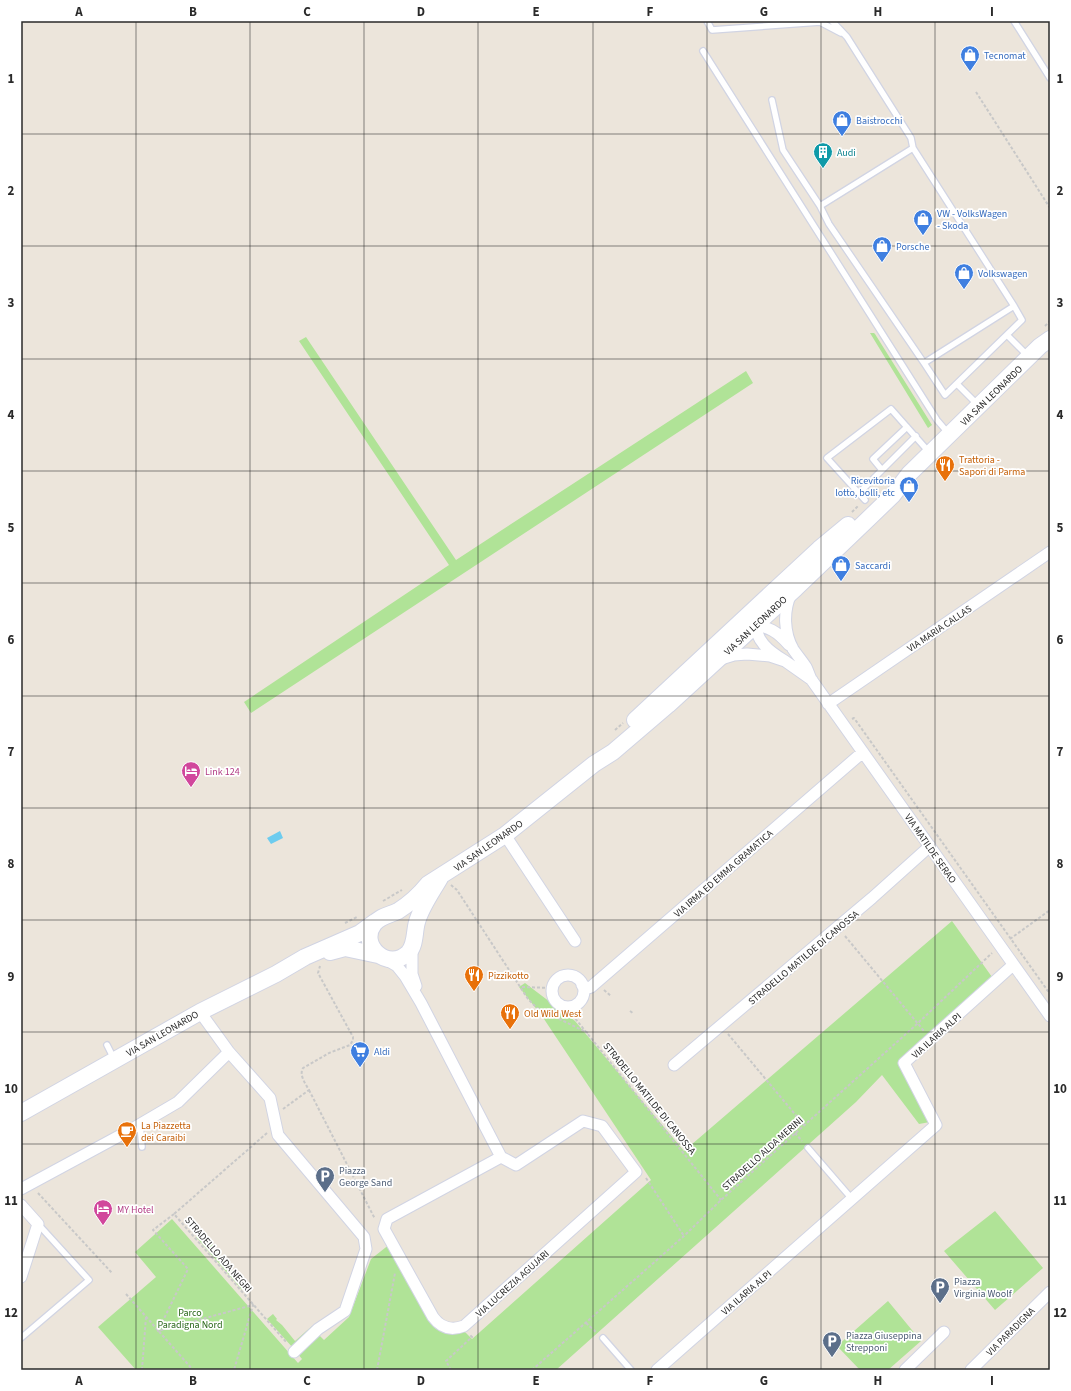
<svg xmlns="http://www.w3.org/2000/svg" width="1071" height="1391" font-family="'Source Sans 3',sans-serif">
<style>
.green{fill:#b0e397}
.water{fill:#6dccef}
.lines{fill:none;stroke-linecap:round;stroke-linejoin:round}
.service-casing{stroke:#d1d4e3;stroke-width:8}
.minor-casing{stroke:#d1d4e3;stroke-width:13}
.secondary-casing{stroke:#d1d4e3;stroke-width:18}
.path{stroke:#c8c8c8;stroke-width:2;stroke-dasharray:3 2;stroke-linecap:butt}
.service{stroke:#fff;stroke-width:5.5}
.minor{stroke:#fff;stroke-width:11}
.secondary{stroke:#fff;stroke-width:16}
.grid{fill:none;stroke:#2a2a2a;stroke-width:1;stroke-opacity:0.55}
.labels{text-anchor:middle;stroke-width:3.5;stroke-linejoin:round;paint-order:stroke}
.shop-label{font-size:10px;fill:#366cbe;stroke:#fff;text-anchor:start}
.culture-label{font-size:10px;fill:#0d838f;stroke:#fff;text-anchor:start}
.street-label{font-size:10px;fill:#2a2a2a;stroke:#fff}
.food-label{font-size:10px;fill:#c56008;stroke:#fff;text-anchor:start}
.hotel-label{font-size:10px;fill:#b23c85;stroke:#fff;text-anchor:start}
.service-label{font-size:10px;fill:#4e5e75;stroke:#fff;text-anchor:start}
.park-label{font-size:10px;fill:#296719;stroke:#fff}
.neatline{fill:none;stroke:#2a2a2a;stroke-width:1.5}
.grid-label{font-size:13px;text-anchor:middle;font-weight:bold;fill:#2a2a2a}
</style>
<rect width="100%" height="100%" fill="#ece5db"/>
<path class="green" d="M 870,333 L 874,333 L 875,334 L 932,425 L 928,428 Z
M 306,337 L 456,560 L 746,371 L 753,383 L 251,713 L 244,702 L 449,565 L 299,341 Z
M 952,921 L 992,977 L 898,1061 L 930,1122 L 919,1124 L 882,1075 L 856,1102 L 556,1370 L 136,1370 L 98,1327 L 156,1277 L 135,1252 L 172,1219 L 298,1363 L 302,1359 L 297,1353 L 318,1334 L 324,1340 L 349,1317 L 371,1259 L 390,1244 L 433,1326 C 443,1335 452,1334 464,1331 L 472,1339 L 651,1180 L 542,1016 L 519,987 L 525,983 L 575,1021 L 684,1151 Z
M 995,1211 L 1043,1268 L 995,1310 L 944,1251 Z
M 201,1232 L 213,1245 L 213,1248 L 230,1266 L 229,1267 L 234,1273 L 237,1271 L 248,1284 L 242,1290 L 196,1237 Z
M 888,1301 L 921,1341 L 888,1370 L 860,1370 L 837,1346 Z
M 273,1314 L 277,1319 L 276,1320 L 282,1325 L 295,1341 L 312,1326 L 315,1330 L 293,1348 L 267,1319 Z"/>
<path class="water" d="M 280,831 L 283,838 L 271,844 L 267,838 Z"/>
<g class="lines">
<defs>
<path id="service" d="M 707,21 L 712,30 L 820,22 L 841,33
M 832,21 L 847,37 L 911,138 L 913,148 L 1014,306 L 924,363
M 1014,21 L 1050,78
M 703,51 L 937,420 L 949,434
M 772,100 L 783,150 L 820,206 L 829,224 L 924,363 L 945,395 L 1022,320 L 1014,306
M 820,206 L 913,148
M 1007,335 L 1028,356
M 957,384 L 978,405
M 882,470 L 916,436
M 859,493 L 882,470 L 873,459 L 907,427
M 865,500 L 827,458 L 891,409 L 929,452
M 107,1045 L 114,1059
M 140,1124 L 142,1147
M 808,1148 L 852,1199
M 21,1338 L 89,1280 L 38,1224
M 603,1338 L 631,1370"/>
<path id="minor" d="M 791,594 C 783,611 784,633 793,649 C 797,655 802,661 806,667 C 808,671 809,675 811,679 L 1050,1016
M 756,619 C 753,640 770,652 785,661
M 751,624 C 769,627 777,631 789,645
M 721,659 L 734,655 L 747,654 L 770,656 L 785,661 L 812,680
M 828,704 L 1050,552
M 505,835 L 575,941
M 412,948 L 412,974 L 416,986
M 385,959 L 397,966 L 405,976 L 421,1003 L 501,1157 L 516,1165 L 583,1121 L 602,1126 L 636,1172 L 464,1326 C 451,1331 441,1328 433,1317 L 384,1229 L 387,1219 L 501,1157
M552 991a16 16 0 1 1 32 0a16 16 0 1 1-32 0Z
M 582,985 L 588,988 L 591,987 L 863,752
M 200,1012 L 229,1052 L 270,1098 L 278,1135 L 364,1237 L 366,1249 L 345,1311 L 318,1329 L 294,1352
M 674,1065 L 872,898 L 930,846
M 21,1189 L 132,1129 L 178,1102 L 229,1052
M 21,1205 L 38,1224 L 21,1277
M 657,1370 L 936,1125 L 904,1063 L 1013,965
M 905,1370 L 944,1332
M 971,1370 L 1050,1292"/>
<path id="secondary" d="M 635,720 L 819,549 L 848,525
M 440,878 C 432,892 421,907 417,922 C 414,932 416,945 408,953 C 388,972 358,945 374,924 C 380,916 390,915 398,911 C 409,904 420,894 428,884 L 505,835 L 594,764 L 613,752 L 668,705 L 796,588 L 865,522 L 893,495 L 909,474 L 1040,346 L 1050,339
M 330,952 L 345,948 L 378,955
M 21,1113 L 200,1012 L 276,974 L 305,957 L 360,933 L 375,922"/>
</defs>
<use href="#service" class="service-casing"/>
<use href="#minor" class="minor-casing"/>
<use href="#secondary" class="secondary-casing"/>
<path class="path" d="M 976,92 L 1050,208
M 1045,326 L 1050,321
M 852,512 L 859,505
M 852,719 L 854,718 L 1050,994
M 615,730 L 623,723
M 451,885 L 457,890 L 528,999 L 537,1008 L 588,1033
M 383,901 L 402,890
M 345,923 L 357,917
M 845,936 L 924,1031
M 1010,939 L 1050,910
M 522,987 L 553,988
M 604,990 L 611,996
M 566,1007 L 721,1200
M 630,1011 L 634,1014
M 728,1034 L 804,1125
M 309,1090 L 375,1219
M 283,1109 L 309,1090 C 305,1083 299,1075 303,1068 L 329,1053 L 350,1045 L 353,1040 L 353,1037 L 318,973 L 320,966
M 267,1133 L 174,1214 L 287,1343
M 795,1133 L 802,1141
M 646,1178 L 684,1236
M 38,1193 L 112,1273
M 174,1214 L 153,1230 L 188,1269 L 158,1331 L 253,1305 L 234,1370
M 126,1294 L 193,1370
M 586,1323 L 597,1333
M 142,1370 L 146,1317
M 377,1370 L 395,1273
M 451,1370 L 446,1361 L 472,1337 L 470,1335
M 532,1370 L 684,1236 L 721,1200 L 917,1024 L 992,953"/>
<use href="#service" class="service"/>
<use href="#minor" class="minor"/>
<use href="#secondary" class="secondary"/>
</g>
<path class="grid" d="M 136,21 L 136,1370M 250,21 L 250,1370M 364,21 L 364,1370M 478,21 L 478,1370M 593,21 L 593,1370M 707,21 L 707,1370M 821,21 L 821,1370M 935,21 L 935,1370M 21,134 L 1050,134M 21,246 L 1050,246M 21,359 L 1050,359M 21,471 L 1050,471M 21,583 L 1050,583M 21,696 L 1050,696M 21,808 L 1050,808M 21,920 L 1050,920M 21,1032 L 1050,1032M 21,1144 L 1050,1144M 21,1257 L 1050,1257"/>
<defs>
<symbol id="shop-pin" viewBox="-11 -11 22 30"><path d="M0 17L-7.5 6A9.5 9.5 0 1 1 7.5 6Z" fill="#3f7fe0" stroke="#fff"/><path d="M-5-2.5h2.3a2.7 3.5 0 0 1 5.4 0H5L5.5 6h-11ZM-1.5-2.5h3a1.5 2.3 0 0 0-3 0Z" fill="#fff"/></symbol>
<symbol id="building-pin" viewBox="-11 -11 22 30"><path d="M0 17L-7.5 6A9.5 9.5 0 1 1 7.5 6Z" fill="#0f9aa8" stroke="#fff"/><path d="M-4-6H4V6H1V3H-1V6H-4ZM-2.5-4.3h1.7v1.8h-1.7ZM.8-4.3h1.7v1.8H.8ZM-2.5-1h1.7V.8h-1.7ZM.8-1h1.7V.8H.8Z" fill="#fff"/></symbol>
<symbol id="restaurant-pin" viewBox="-11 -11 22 30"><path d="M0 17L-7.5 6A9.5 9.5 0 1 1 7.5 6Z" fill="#e8710a" stroke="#fff"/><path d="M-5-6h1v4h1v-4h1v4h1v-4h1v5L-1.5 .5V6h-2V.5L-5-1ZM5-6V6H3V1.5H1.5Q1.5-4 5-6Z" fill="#fff"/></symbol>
<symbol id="hotel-pin" viewBox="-11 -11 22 30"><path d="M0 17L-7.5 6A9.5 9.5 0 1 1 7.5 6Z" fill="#d1479c" stroke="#fff"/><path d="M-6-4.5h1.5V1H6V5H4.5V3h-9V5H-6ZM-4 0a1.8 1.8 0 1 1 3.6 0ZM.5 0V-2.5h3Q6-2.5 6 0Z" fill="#fff"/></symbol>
<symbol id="supermarket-pin" viewBox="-11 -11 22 30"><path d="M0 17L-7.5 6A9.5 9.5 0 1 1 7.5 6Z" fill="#3f7fe0" stroke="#fff"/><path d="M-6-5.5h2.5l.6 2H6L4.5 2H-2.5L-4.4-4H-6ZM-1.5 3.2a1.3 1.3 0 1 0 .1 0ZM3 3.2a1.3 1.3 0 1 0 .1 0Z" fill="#fff"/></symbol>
<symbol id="cafe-pin" viewBox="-11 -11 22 30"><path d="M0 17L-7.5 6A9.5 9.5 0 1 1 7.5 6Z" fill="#e8710a" stroke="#fff"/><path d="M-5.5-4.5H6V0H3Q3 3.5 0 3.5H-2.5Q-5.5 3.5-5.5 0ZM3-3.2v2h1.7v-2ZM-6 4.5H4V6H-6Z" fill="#fff"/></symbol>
<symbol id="parking-pin" viewBox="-11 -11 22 30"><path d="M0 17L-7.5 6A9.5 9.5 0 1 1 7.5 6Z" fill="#5c6f8a" stroke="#fff"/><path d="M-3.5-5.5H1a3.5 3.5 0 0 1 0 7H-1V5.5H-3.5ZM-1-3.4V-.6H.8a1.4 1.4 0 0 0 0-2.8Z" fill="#fff"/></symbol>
</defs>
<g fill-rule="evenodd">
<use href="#shop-pin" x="959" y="44" width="22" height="30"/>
<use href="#shop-pin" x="831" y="109" width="22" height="30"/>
<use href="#building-pin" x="812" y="141" width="22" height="30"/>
<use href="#shop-pin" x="912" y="208" width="22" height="30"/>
<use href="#shop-pin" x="871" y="235" width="22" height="30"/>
<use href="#shop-pin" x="953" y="262" width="22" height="30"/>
<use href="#restaurant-pin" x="934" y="454" width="22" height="30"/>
<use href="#shop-pin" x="898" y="475" width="22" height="30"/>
<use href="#shop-pin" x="830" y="554" width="22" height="30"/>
<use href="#hotel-pin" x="180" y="760" width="22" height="30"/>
<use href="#restaurant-pin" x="463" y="964" width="22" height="30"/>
<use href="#restaurant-pin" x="499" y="1002" width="22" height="30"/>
<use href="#supermarket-pin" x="349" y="1040" width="22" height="30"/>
<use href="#cafe-pin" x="116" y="1120" width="22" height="30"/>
<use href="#parking-pin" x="314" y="1165" width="22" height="30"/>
<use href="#hotel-pin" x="92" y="1198" width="22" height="30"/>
<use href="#parking-pin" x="929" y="1276" width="22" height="30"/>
<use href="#parking-pin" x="821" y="1330" width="22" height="30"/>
</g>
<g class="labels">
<g class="shop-label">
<text x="984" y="59">Tecnomat</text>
<text x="856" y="124">Baistrocchi</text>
<text x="937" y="217">VW - VolksWagen<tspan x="937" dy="12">- Skoda</tspan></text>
<text x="896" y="250">Porsche</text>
<text x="978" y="277">Volkswagen</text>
<text x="895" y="484" text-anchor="end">Ricevitoria<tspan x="895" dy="12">lotto, bolli, etc</tspan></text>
<text x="855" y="569">Saccardi</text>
<text x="374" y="1055">Aldi</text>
</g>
<g class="culture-label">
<text x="837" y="156">Audi</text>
</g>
<g class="street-label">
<text transform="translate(991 395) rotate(-44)" y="4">VIA SAN LEONARDO</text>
<text transform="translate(755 625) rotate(-43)" y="4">VIA SAN LEONARDO</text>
<text transform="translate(939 628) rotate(-34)" y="4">VIA MARIA CALLAS</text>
<text transform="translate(488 845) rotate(-35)" y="4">VIA SAN LEONARDO</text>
<text transform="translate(931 848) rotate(55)" y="4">VIA MATILDE SERAO</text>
<text transform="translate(723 873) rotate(-41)" y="4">VIA IRMA ED EMMA GRAMATICA</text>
<text transform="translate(803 957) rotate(-40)" y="4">STRADELLO MATILDE DI CANOSSA</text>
<text transform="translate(162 1033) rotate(-30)" y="4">VIA SAN LEONARDO</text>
<text transform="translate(936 1035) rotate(-42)" y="4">VIA ILARIA ALPI</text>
<text transform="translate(650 1098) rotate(51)" y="4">STRADELLO MATILDE DI CANOSSA</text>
<text transform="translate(762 1153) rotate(-42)" y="4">STRADELLO ALDA MERINI</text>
<text transform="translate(219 1254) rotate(49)" y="4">STRADELLO ADA NEGRI</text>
<text transform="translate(512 1283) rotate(-42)" y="4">VIA LUCREZIA AGUJARI</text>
<text transform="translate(746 1292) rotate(-41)" y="4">VIA ILARIA ALPI</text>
<text transform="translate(1010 1331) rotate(-45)" y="4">VIA PARADIGNA</text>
</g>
<g class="food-label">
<text x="959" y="463">Trattoria -<tspan x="959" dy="12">Sapori di Parma</tspan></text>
<text x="488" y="979">Pizzikotto</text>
<text x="524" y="1017">Old Wild West</text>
<text x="141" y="1129">La Piazzetta<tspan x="141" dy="12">dei Caraibi</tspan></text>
</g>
<g class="hotel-label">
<text x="205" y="775">Link 124</text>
<text x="117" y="1213">MY Hotel</text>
</g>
<g class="service-label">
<text x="339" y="1174">Piazza<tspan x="339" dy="12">George Sand</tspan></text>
<text x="954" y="1285">Piazza<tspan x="954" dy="12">Virginia Woolf</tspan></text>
<text x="846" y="1339">Piazza Giuseppina<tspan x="846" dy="12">Strepponi</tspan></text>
</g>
<g class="park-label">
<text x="190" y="1316">Parco<tspan x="190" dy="12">Paradigna Nord</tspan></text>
</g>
</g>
<rect width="1071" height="1391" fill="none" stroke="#ffffff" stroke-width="44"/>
<rect x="22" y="22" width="1027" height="1347" class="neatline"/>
<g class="grid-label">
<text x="79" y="16">A</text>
<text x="193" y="16">B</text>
<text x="307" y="16">C</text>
<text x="421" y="16">D</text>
<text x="536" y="16">E</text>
<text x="650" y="16">F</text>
<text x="764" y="16">G</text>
<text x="878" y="16">H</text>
<text x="992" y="16">I</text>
<text x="11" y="83">1</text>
<text x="1060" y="83">1</text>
<text x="11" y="195">2</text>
<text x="1060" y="195">2</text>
<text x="11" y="307">3</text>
<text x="1060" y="307">3</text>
<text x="11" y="419">4</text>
<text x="1060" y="419">4</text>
<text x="11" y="532">5</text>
<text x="1060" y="532">5</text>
<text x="11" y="644">6</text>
<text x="1060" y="644">6</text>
<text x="11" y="756">7</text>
<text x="1060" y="756">7</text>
<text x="11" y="868">8</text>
<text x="1060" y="868">8</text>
<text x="11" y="981">9</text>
<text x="1060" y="981">9</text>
<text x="11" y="1093">10</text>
<text x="1060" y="1093">10</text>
<text x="11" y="1205">11</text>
<text x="1060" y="1205">11</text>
<text x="11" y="1317">12</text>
<text x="1060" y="1317">12</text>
<text x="79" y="1385">A</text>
<text x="193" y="1385">B</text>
<text x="307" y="1385">C</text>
<text x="421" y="1385">D</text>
<text x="536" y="1385">E</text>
<text x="650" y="1385">F</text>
<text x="764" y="1385">G</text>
<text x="878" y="1385">H</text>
<text x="992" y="1385">I</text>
</g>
</svg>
